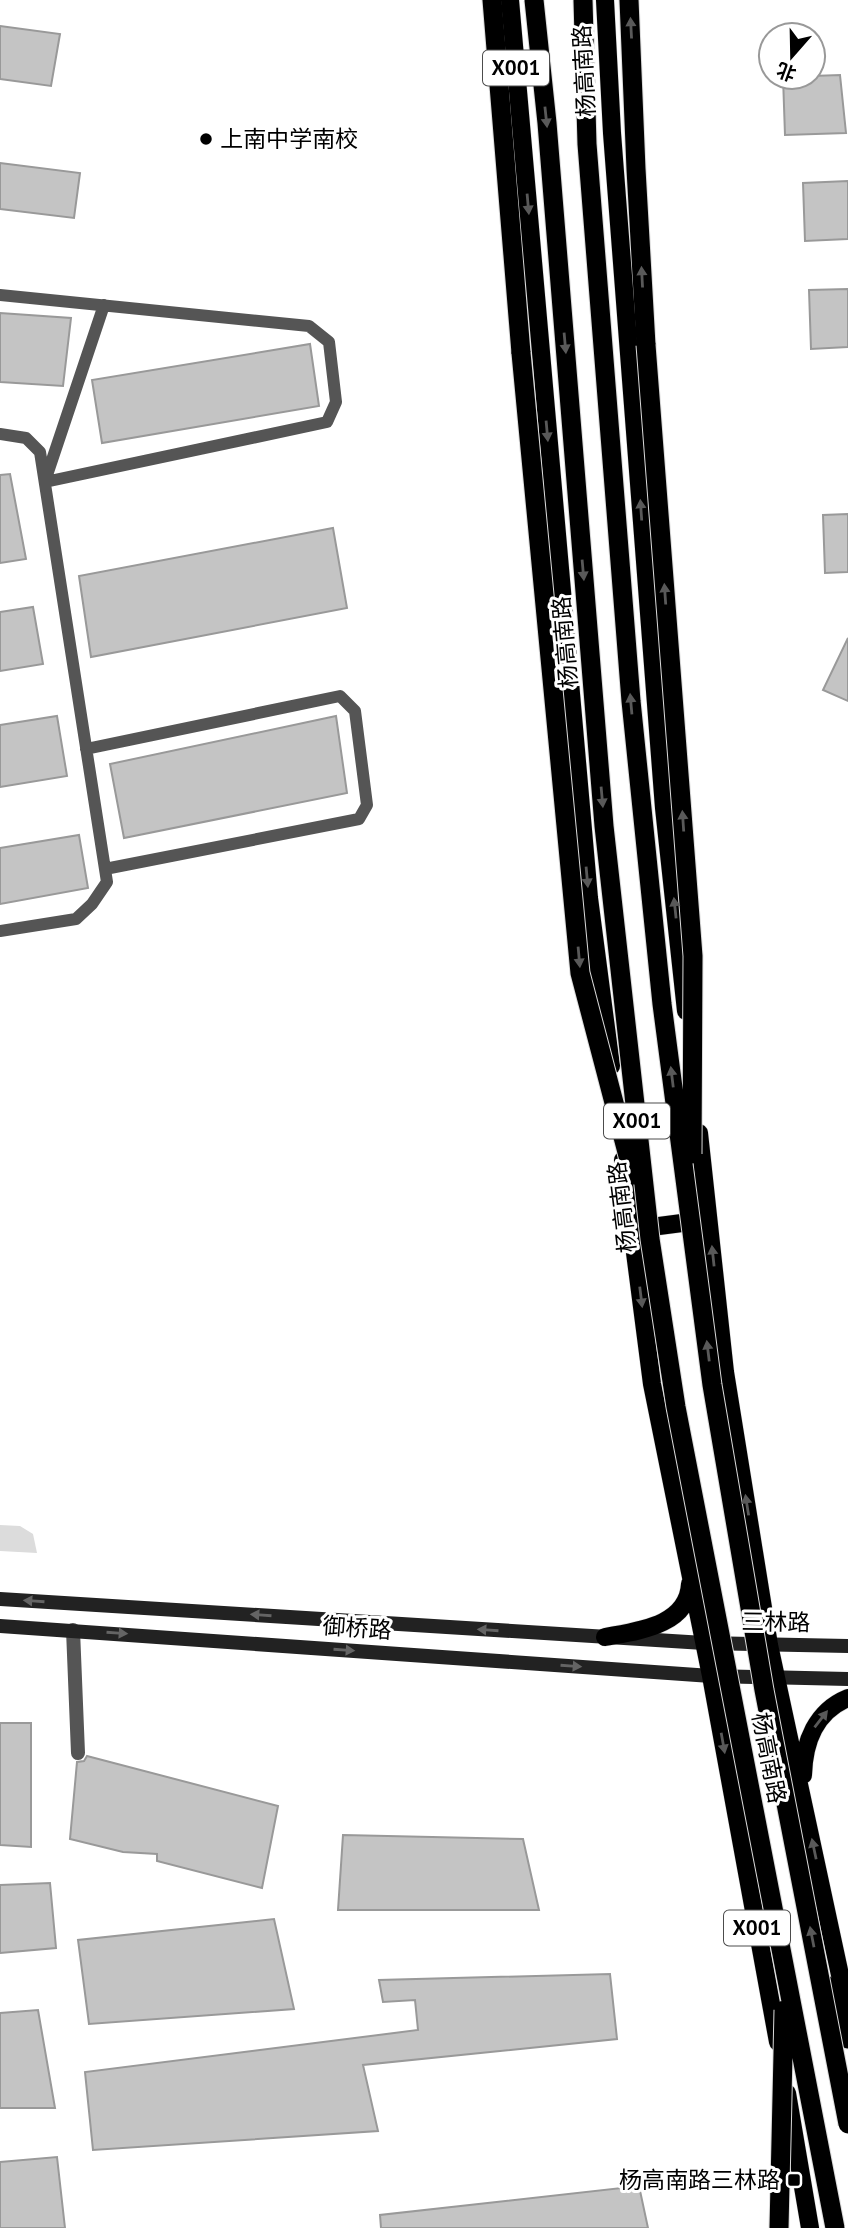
<svg xmlns="http://www.w3.org/2000/svg" width="848" height="2228" font-family="'PT Sans','Noto Sans SC',sans-serif">
<style>
.green{fill:#dcdcdc}
.building{fill:#c4c4c4;stroke:#999;stroke-width:2}
.lines{fill:none;stroke-linecap:round;stroke-linejoin:round}
.primary-casing{stroke:#dbdbdb;stroke-width:19}
.trunk-casing{stroke:#dbdbdb;stroke-width:21}
.service{stroke:#555;stroke-width:12}
.minor{stroke:#555;stroke-width:14}
.secondary{stroke:#222;stroke-width:14}
.primary{stroke:#000;stroke-width:18}
.trunk{stroke:#000;stroke-width:19}
.trunk-bridge-casing{stroke:#dbdbdb;stroke-width:21;stroke-linecap:butt}
.trunk-bridge{stroke:#000;stroke-width:19}
.oneway{fill:#595959}
.oneway2{fill:#646464}
.poi-dot{fill:#000;stroke:#fff;stroke-width:2.5}
.labels{text-anchor:middle;stroke-width:6;stroke-linejoin:round;paint-order:stroke}
.shield{fill:#fff;stroke:#4c4c4c;stroke-width:2}
.shield-label{font-size:21px;font-weight:bold;fill:#000}
.street-label{font-size:23px;fill:#000;stroke:#fff}
.poi-label{font-size:23px;fill:#000;stroke:#fff;text-anchor:start}
</style>
<rect width="100%" height="100%" fill="#fff"/>
<path class="green" d="M 0,1525 L 20,1526 L 33,1534 L 37,1553 L 0,1551 Z"/>
<path class="building" d="M 0,26 L 60,34 L 51,86 L 0,79 Z
M 840,75 L 846,133 L 785,135 L 783,77 Z
M 0,163 L 80,173 L 74,218 L 0,209 Z
M 848,181 L 848,239 L 805,241 L 803,183 Z
M 848,289 L 848,347 L 811,349 L 809,290 Z
M 0,313 L 71,318 L 63,386 L 0,382 Z
M 310,344 L 319,406 L 102,443 L 92,380 Z
M 10,474 L 26,559 L 0,563 L 0,475 Z
M 848,514 L 848,572 L 825,573 L 823,515 Z
M 333,528 L 347,608 L 91,657 L 79,576 Z
M 33,607 L 43,664 L 0,671 L 0,612 Z
M 848,638 L 848,701 L 823,690 Z
M 57,716 L 67,776 L 0,787 L 0,725 Z
M 336,716 L 347,793 L 124,838 L 110,764 Z
M 79,835 L 88,888 L 0,904 L 0,848 Z
M 0,1723 L 31,1723 L 31,1847 L 0,1845 Z
M 87,1756 L 278,1806 L 262,1888 L 157,1861 L 157,1854 L 123,1852 L 70,1839 L 77,1762 L 84,1761 Z
M 343,1835 L 523,1839 L 539,1910 L 338,1910 Z
M 50,1883 L 56,1948 L 0,1953 L 0,1885 Z
M 274,1919 L 294,2009 L 89,2024 L 78,1940 Z
M 610,1974 L 617,2039 L 363,2065 L 378,2131 L 93,2150 L 85,2072 L 418,2030 L 415,2000 L 383,2002 L 379,1980 Z
M 38,2010 L 55,2108 L 0,2108 L 0,2013 Z
M 57,2157 L 65,2228 L 0,2228 L 0,2162 Z
M 639,2186 L 648,2228 L 381,2228 L 380,2215 Z"/>
<g class="lines">
<defs>
<path id="primary" d="M 510,0 L 589,898 L 611,1066
M 605,0 L 612,133 L 664,808 L 686,1011
M 699,1133 L 725,1372 L 769,1645 L 848,2012
M 623,1160 L 652,1384 L 711,1676 L 778,2042
M 636,1229 L 705,1220
M 605,1637 C 637,1631 688,1626 690,1584
M 803,1775 C 804,1742 816,1711 848,1698
M 787,2093 L 810,2228"/>
<path id="trunk" d="M 492,0 L 521,353
M 629,0 L 636,169 L 646,345
M 826,1985 L 848,2039"/>
</defs>
<use href="#primary" class="primary-casing"/>
<use href="#trunk" class="trunk-casing"/>
<path class="service" d="M 0,295 L 309,326 L 329,342 L 336,402 L 327,422 L 45,482
M 0,434 L 26,438 L 40,452 L 107,882 L 92,904 L 76,919 L 0,931
M 46,478 L 104,305
M 86,749 L 340,696 L 355,711 L 367,805 L 359,819 L 105,869"/>
<path class="minor" d="M 73,1630 L 78,1753"/>
<path class="secondary" d="M 0,1599 L 704,1643 L 848,1646
M 0,1626 L 711,1676 L 848,1679"/>
<use href="#primary" class="primary"/>
<use href="#trunk" class="trunk"/>
<defs>
<path id="trunk-bridge" d="M 534,0 L 547,123 L 604,826 L 650,1239 L 676,1407 L 835,2228
M 583,0 L 587,144 L 631,701 L 662,1004 L 712,1385 L 764,1690 L 848,2124
M 646,345 L 693,956 L 692,1154
M 521,353 L 580,973 L 633,1175
M 779,2228 L 784,2010"/>
</defs>
<use href="#trunk-bridge" class="trunk-bridge-casing"/>
<use href="#trunk-bridge" class="trunk-bridge"/>
</g>
<defs><path id="oneway-solid" d="M-6-.8H1V-3.2L6.5 0L1 3.2V.8H-6Z" transform="scale(1.75)"/></defs>
<g class="oneway">
<use href="#oneway-solid" transform="translate(631 28) rotate(-93)"/>
<use href="#oneway-solid" transform="translate(546 117) rotate(84)"/>
<use href="#oneway-solid" transform="translate(528 204) rotate(85)"/>
<use href="#oneway-solid" transform="translate(642 277) rotate(-93)"/>
<use href="#oneway-solid" transform="translate(565 343) rotate(85)"/>
<use href="#oneway-solid" transform="translate(547 431) rotate(85)"/>
<use href="#oneway-solid" transform="translate(641 510) rotate(-94)"/>
<use href="#oneway-solid" transform="translate(583 570) rotate(85)"/>
<use href="#oneway-solid" transform="translate(665 594) rotate(-94)"/>
<use href="#oneway-solid" transform="translate(631 704) rotate(-95)"/>
<use href="#oneway-solid" transform="translate(602 797) rotate(85)"/>
<use href="#oneway-solid" transform="translate(683 821) rotate(-94)"/>
<use href="#oneway-solid" transform="translate(587 877) rotate(85)"/>
<use href="#oneway-solid" transform="translate(675 908) rotate(-96)"/>
<use href="#oneway-solid" transform="translate(579 957) rotate(85)"/>
<use href="#oneway-solid" transform="translate(672 1077) rotate(-97)"/>
<use href="#oneway-solid" transform="translate(713 1256) rotate(-96)"/>
<use href="#oneway-solid" transform="translate(641 1297) rotate(83)"/>
<use href="#oneway-solid" transform="translate(708 1351) rotate(-97)"/>
<use href="#oneway-solid" transform="translate(747 1505) rotate(-99)"/>
<use href="#oneway-solid" transform="translate(821 1719) rotate(-52)"/>
<use href="#oneway-solid" transform="translate(723 1743) rotate(80)"/>
<use href="#oneway-solid" transform="translate(814 1849) rotate(-102)"/>
<use href="#oneway-solid" transform="translate(812 1937) rotate(-101)"/>
</g>
<g class="oneway2">
<use href="#oneway-solid" transform="translate(34 1601) rotate(-176)"/>
<use href="#oneway-solid" transform="translate(261 1615) rotate(-176)"/>
<use href="#oneway-solid" transform="translate(488 1630) rotate(-176)"/>
<use href="#oneway-solid" transform="translate(117 1633) rotate(4)"/>
<use href="#oneway-solid" transform="translate(344 1650) rotate(4)"/>
<use href="#oneway-solid" transform="translate(571 1666) rotate(4)"/>
</g>
<g class="poi-dot">
<circle cx="206" cy="139" r="7"/>
<rect x="787" y="2173" width="14" height="14" rx="3.5"/>
</g>
<g class="labels">
<g class="shield">
<rect x="483" y="50.5" width="66" height="35" rx="5"/>
<rect x="604" y="1103.5" width="66" height="35" rx="5"/>
<rect x="724" y="1910.5" width="66" height="35" rx="5"/>
</g>
<g class="shield-label">
<text x="516" y="75">X001</text>
<text x="637" y="1128">X001</text>
<text x="757" y="1935">X001</text>
</g>
<g class="street-label">
<text transform="translate(584 71) rotate(-93)" y="8">杨高南路</text>
<text transform="translate(565 642) rotate(-95)" y="8">杨高南路</text>
<text transform="translate(622 1207) rotate(-97)" y="8">杨高南路</text>
<text transform="translate(776 1622) rotate(1)" y="8">三林路</text>
<text transform="translate(357 1628) rotate(4)" y="8">御桥路</text>
<text transform="translate(769 1758) rotate(79)" y="8">杨高南路</text>
</g>
<g class="poi-label">
<text x="220" y="147">上南中学南校</text>
<text x="780" y="2188" text-anchor="end">杨高南路三林路</text>
</g>
</g>
<g transform="translate(792 56) rotate(200)"><circle r="33" fill="#ffffff" stroke="#999999" stroke-width="2"/>
<path d="M0-5L12 26L0 18L-12 26Z" fill="#000000"/>
<text y="-10" font-size="19" font-weight="bold" text-anchor="middle" fill="#000000">北</text>
</g>
</svg>
